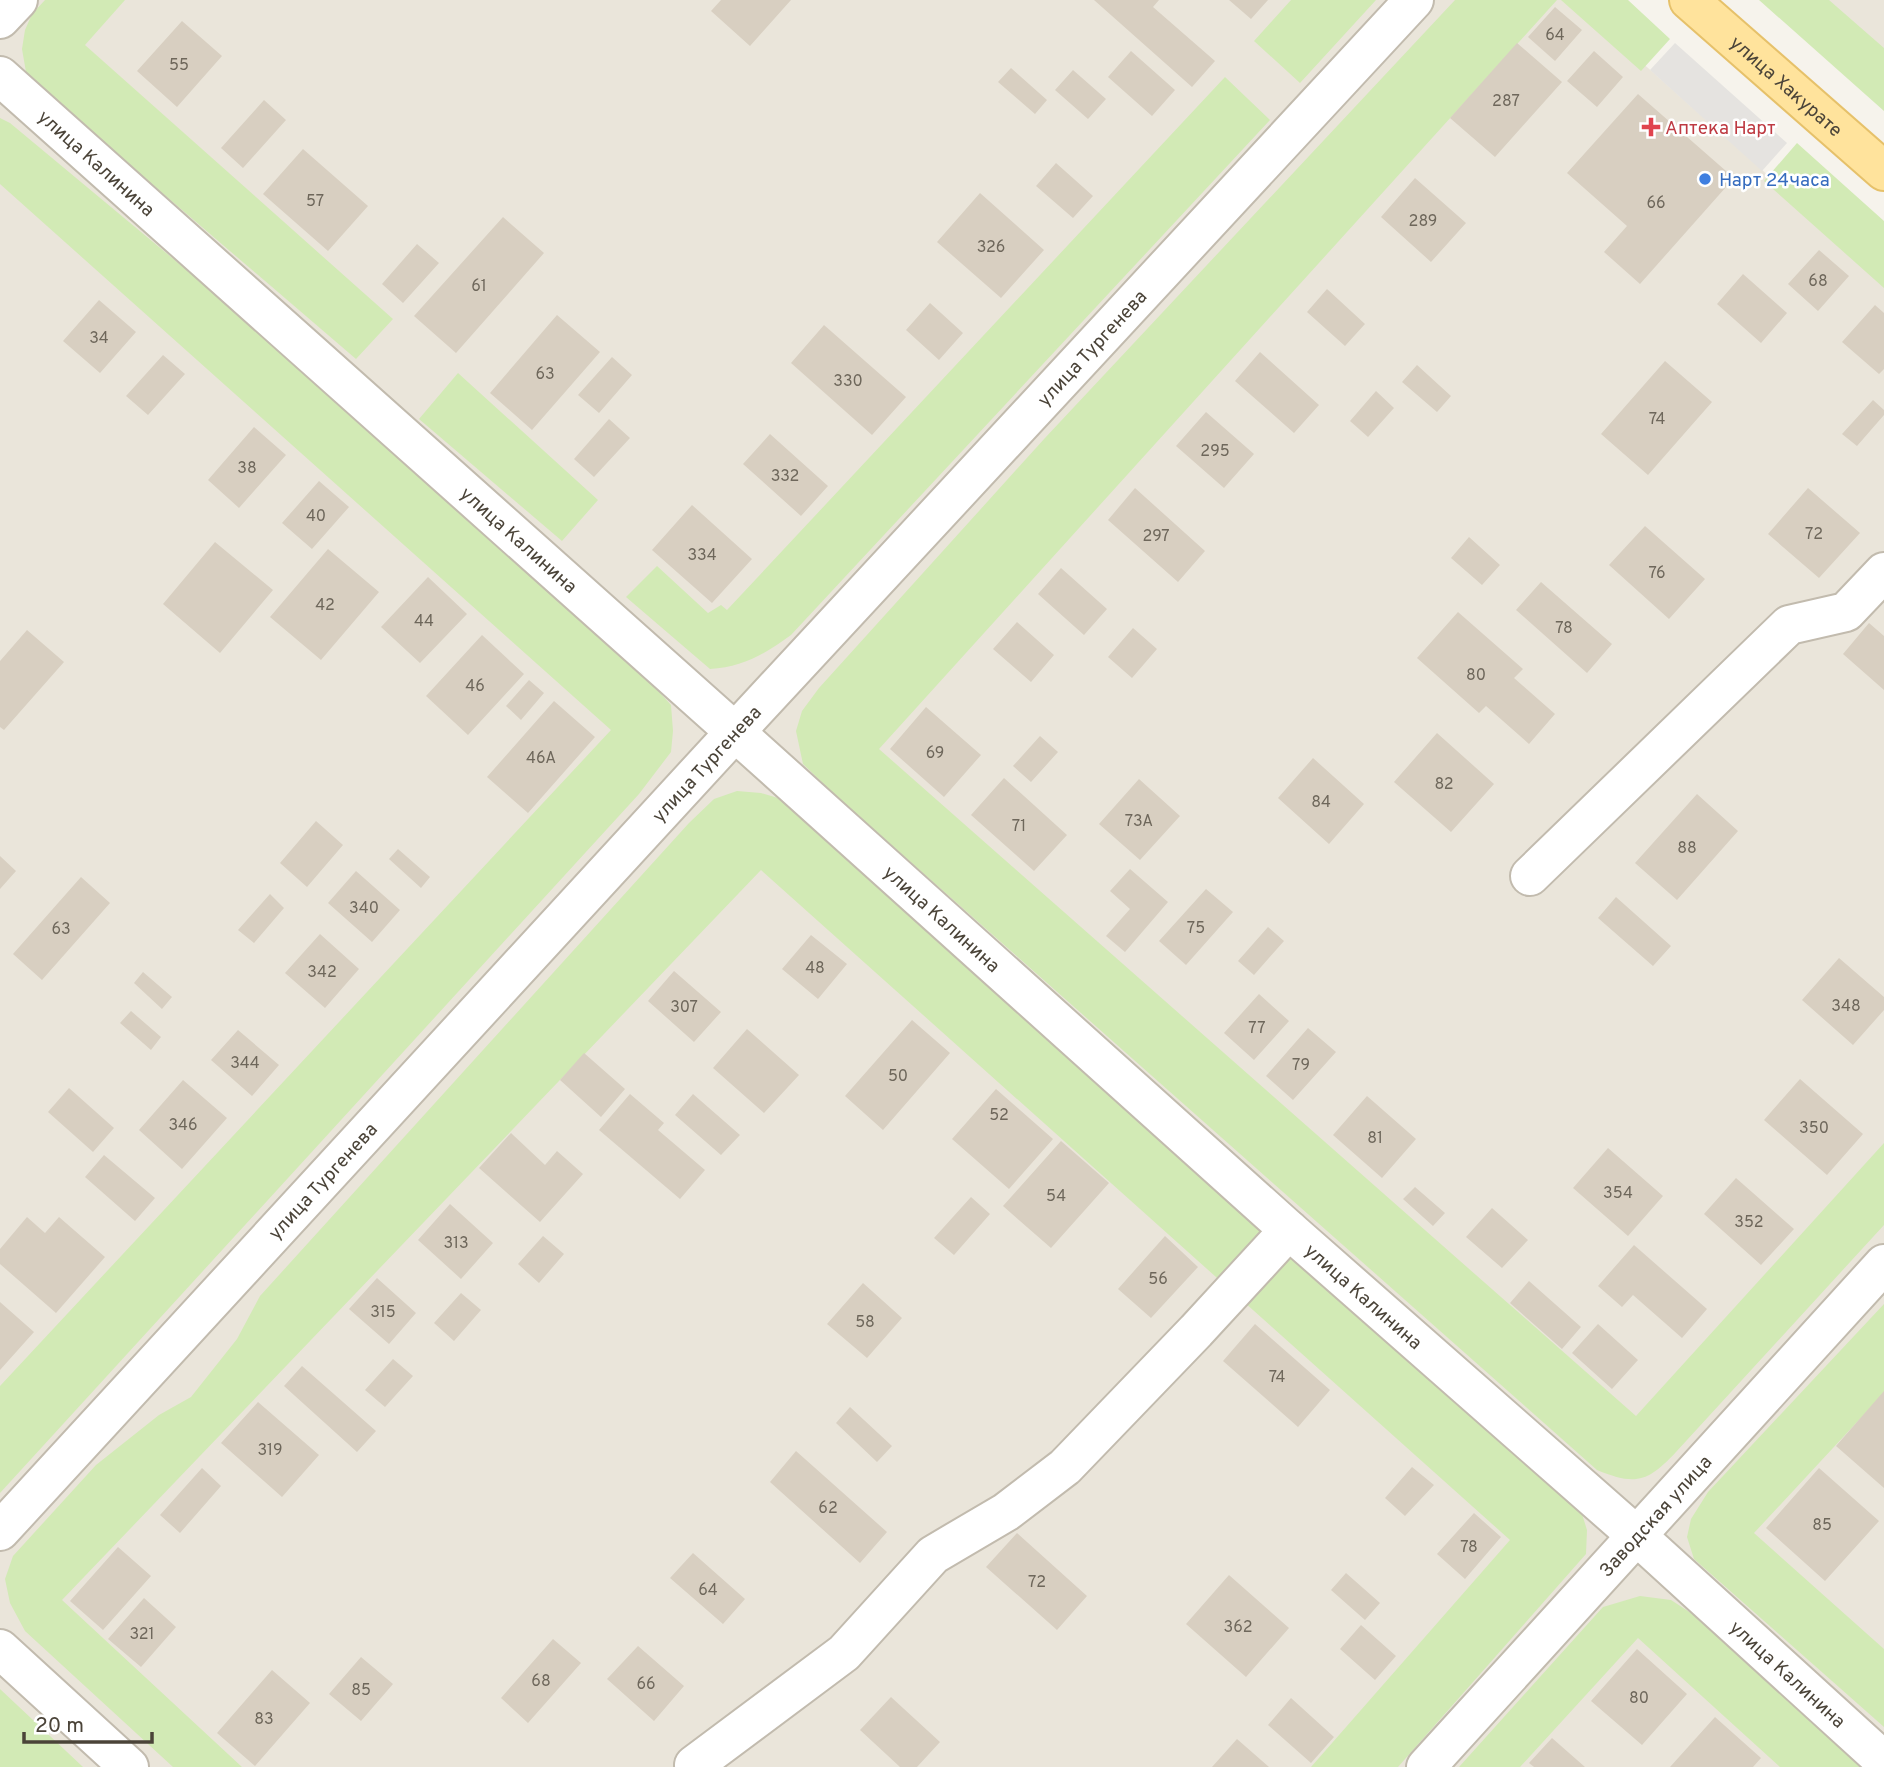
<svg xmlns="http://www.w3.org/2000/svg" width="1884" height="1767" font-family="Overpass,sans-serif">
<style>
.residential{fill:#eae5da}
.green{fill:#d2eab5}
.parking{fill:#e5e3e0}
.building{fill:#d8cfc1}
.lines{fill:none;stroke-linecap:round;stroke-linejoin:round}
.minor-casing{stroke:#c2bbae;stroke-width:42}
.major-casing{stroke:#e6c16a;stroke-width:42}
.minor{stroke:#fff;stroke-width:38}
.major{stroke:#ffe39c;stroke-width:38}
.health-dot{fill:#e0444e;stroke:#fff;stroke-width:2.5}
.shop-dot{fill:#3f7fe0;stroke:#fff;stroke-width:2.5}
.labels{text-anchor:middle;stroke-width:5;stroke-linejoin:round;paint-order:stroke}
.number-label{font-size:16px;fill:#6e675b}
.street-label{font-size:19px;fill:#4b4439;stroke:#fff}
.health-label{font-size:19px;fill:#be3a42;stroke:#fff;text-anchor:start}
.shop-label{font-size:19px;fill:#366cbe;stroke:#fff;text-anchor:start}
</style>
<rect width="100%" height="100%" fill="#f6f3ec"/>
<path class="residential" d="M 0,0 L 1572,0 L 1884,279 L 1884,1767 L 0,1767 Z
M 1815,0 L 1884,0 L 1884,60 Z"/>
<path class="green" d="M 45,0 L 125,0 L 85,45 L 393,319 L 356,359 L 42,90 L 26,72 L 22,49 L 25,30 L 32,14 Z
M 1291,0 L 1376,0 L 1300,83 L 1254,41 Z
M 1455,0 L 1557,0 L 879,749 L 1636,1416 L 1884,1143 L 1884,1225 L 1676,1452 C 1648,1482 1636,1486 1597,1470 L 836,796 L 803,764 L 796,731 L 802,711 L 819,688 L 1045,438 Z
M 1561,0 L 1628,0 L 1670,39 L 1641,71 Z
M 1759,0 L 1829,0 L 1884,48 L 1884,111 Z
M 1225,77 L 1270,120 L 791,635 C 765,654 743,667 710,669 L 626,597 L 657,566 L 708,613 L 721,605 L 727,610 Z
M 0,118 L 10,123 L 248,321 L 653,685 L 671,705 L 673,731 L 671,752 L 639,794 L 0,1493 L 0,1386 L 611,730 L 0,184 Z
M 1797,143 L 1884,221 L 1884,288 L 1764,181 Z
M 458,373 L 598,500 L 562,541 L 419,419 Z
M 737,791 L 761,793 L 778,798 L 1581,1511 L 1587,1530 L 1586,1554 L 1398,1767 L 1311,1767 L 1510,1540 L 761,870 L 62,1600 L 242,1767 L 173,1767 L 25,1631 L 10,1603 L 5,1579 L 13,1556 L 96,1465 L 159,1415 L 191,1397 L 237,1339 L 260,1296 L 689,823 L 714,799 Z
M 1884,1304 L 1884,1393 L 1754,1533 L 1884,1649 L 1884,1727 L 1694,1559 L 1687,1537 L 1691,1519 L 1708,1492 Z
M 1640,1596 L 1671,1600 L 1694,1615 L 1862,1767 L 1780,1767 L 1638,1638 L 1520,1767 L 1459,1767 L 1603,1607 Z
M 0,1689 L 83,1767 L 0,1767 Z"/>
<path class="parking" d="M 1675,43 L 1787,143 L 1762,171 L 1650,70 Z"/>
<path class="building" d="M 721,0 L 791,0 L 750,46 L 711,11 Z
M 1094,0 L 1159,0 L 1153,7 L 1215,61 L 1192,87 Z
M 1229,0 L 1268,0 L 1251,19 Z
M 1555,7 L 1582,30 L 1555,61 L 1528,37 Z
M 182,21 L 222,56 L 177,107 L 137,71 Z
M 1517,43 L 1562,82 L 1495,157 L 1450,118 Z
M 1131,51 L 1175,90 L 1152,116 L 1108,77 Z
M 1594,51 L 1623,77 L 1597,107 L 1567,81 Z
M 1011,68 L 1047,100 L 1035,114 L 998,82 Z
M 1073,70 L 1106,99 L 1088,119 L 1055,90 Z
M 1638,94 L 1734,178 L 1640,284 L 1604,252 L 1627,226 L 1567,173 Z
M 264,100 L 286,120 L 243,168 L 221,148 Z
M 303,149 L 368,206 L 328,251 L 263,194 Z
M 1056,163 L 1093,196 L 1073,218 L 1036,186 Z
M 1415,178 L 1466,223 L 1431,262 L 1381,217 Z
M 980,193 L 1044,250 L 1001,298 L 937,242 Z
M 503,217 L 544,253 L 456,353 L 414,316 Z
M 417,244 L 439,263 L 403,303 L 382,284 Z
M 1819,250 L 1849,276 L 1818,311 L 1788,284 Z
M 1743,274 L 1787,313 L 1761,343 L 1717,304 Z
M 1327,289 L 1365,324 L 1345,346 L 1307,312 Z
M 99,300 L 136,332 L 100,373 L 63,341 Z
M 930,303 L 963,333 L 939,360 L 906,330 Z
M 1875,305 L 1884,313 L 1884,369 L 1879,374 L 1842,342 Z
M 557,315 L 600,352 L 532,430 L 490,393 Z
M 824,325 L 906,397 L 872,435 L 791,363 Z
M 1260,352 L 1319,405 L 1294,433 L 1235,381 Z
M 163,355 L 185,374 L 148,415 L 126,396 Z
M 612,357 L 632,375 L 599,413 L 578,395 Z
M 1665,361 L 1712,402 L 1648,475 L 1601,434 Z
M 1417,365 L 1451,396 L 1437,412 L 1402,382 Z
M 1376,391 L 1394,408 L 1368,437 L 1350,421 Z
M 1873,400 L 1884,410 L 1884,415 L 1857,446 L 1842,434 Z
M 1206,412 L 1254,454 L 1224,488 L 1176,446 Z
M 609,419 L 630,438 L 594,477 L 574,459 Z
M 254,427 L 286,455 L 239,508 L 208,480 Z
M 770,434 L 828,486 L 801,516 L 743,464 Z
M 319,481 L 349,507 L 312,549 L 282,523 Z
M 1135,488 L 1205,551 L 1178,582 L 1108,520 Z
M 1808,488 L 1860,533 L 1819,578 L 1768,534 Z
M 692,505 L 752,559 L 712,603 L 652,550 Z
M 1645,526 L 1705,579 L 1669,619 L 1609,565 Z
M 1469,537 L 1500,565 L 1482,585 L 1451,558 Z
M 215,542 L 273,590 L 220,653 L 163,604 Z
M 328,549 L 379,592 L 321,660 L 270,617 Z
M 1061,568 L 1107,609 L 1084,635 L 1038,594 Z
M 428,577 L 467,614 L 420,663 L 381,627 Z
M 1541,582 L 1612,644 L 1587,673 L 1516,610 Z
M 1458,612 L 1523,669 L 1514,678 L 1555,714 L 1529,744 L 1486,706 L 1479,713 L 1417,658 Z
M 1017,622 L 1054,655 L 1031,682 L 993,649 Z
M 1869,623 L 1884,636 L 1884,690 L 1843,654 Z
M 1133,628 L 1157,649 L 1132,678 L 1108,657 Z
M 27,630 L 64,662 L 4,730 L 0,727 L 0,661 Z
M 482,635 L 524,674 L 468,735 L 426,696 Z
M 529,680 L 544,693 L 521,720 L 506,706 Z
M 554,701 L 595,737 L 528,813 L 487,777 Z
M 926,707 L 981,755 L 944,797 L 890,749 Z
M 1437,733 L 1494,784 L 1451,832 L 1394,782 Z
M 1040,736 L 1058,752 L 1031,782 L 1013,766 Z
M 1313,758 L 1364,804 L 1329,844 L 1278,798 Z
M 1004,778 L 1067,835 L 1034,871 L 971,815 Z
M 1139,779 L 1180,816 L 1140,860 L 1099,824 Z
M 1697,794 L 1738,831 L 1677,900 L 1635,863 Z
M 316,821 L 343,845 L 307,887 L 280,863 Z
M 398,849 L 430,877 L 421,888 L 389,859 Z
M 0,856 L 16,871 L 0,889 Z
M 1130,869 L 1168,902 L 1125,952 L 1106,936 L 1130,909 L 1110,891 Z
M 356,871 L 400,910 L 372,942 L 328,903 Z
M 81,877 L 110,903 L 42,980 L 13,954 Z
M 1206,889 L 1233,912 L 1186,965 L 1159,941 Z
M 270,894 L 284,908 L 254,943 L 238,930 Z
M 1616,897 L 1671,946 L 1653,966 L 1598,918 Z
M 1268,927 L 1284,941 L 1254,975 L 1238,961 Z
M 320,934 L 359,969 L 325,1008 L 285,973 Z
M 811,935 L 847,964 L 818,999 L 782,969 Z
M 1839,958 L 1884,997 L 1884,1010 L 1853,1045 L 1802,1000 Z
M 674,971 L 721,1012 L 694,1042 L 648,1001 Z
M 143,972 L 172,997 L 162,1009 L 134,983 Z
M 1259,994 L 1289,1021 L 1254,1060 L 1224,1033 Z
M 131,1011 L 161,1037 L 151,1050 L 120,1023 Z
M 912,1020 L 950,1053 L 883,1130 L 845,1096 Z
M 1308,1028 L 1336,1052 L 1293,1100 L 1266,1076 Z
M 747,1029 L 799,1075 L 764,1113 L 713,1068 Z
M 238,1030 L 279,1065 L 252,1096 L 211,1060 Z
M 584,1053 L 625,1089 L 601,1117 L 560,1080 Z
M 1800,1079 L 1863,1134 L 1827,1175 L 1764,1120 Z
M 183,1080 L 227,1118 L 182,1169 L 139,1130 Z
M 69,1088 L 114,1128 L 93,1152 L 48,1112 Z
M 996,1089 L 1053,1139 L 1009,1189 L 952,1139 Z
M 630,1094 L 664,1123 L 658,1130 L 705,1170 L 680,1199 L 599,1130 Z
M 693,1094 L 740,1135 L 721,1155 L 675,1115 Z
M 1367,1096 L 1416,1139 L 1382,1178 L 1333,1135 Z
M 511,1133 L 545,1165 L 557,1151 L 583,1174 L 540,1222 L 479,1168 Z
M 1061,1141 L 1109,1183 L 1051,1248 L 1003,1206 Z
M 1608,1148 L 1663,1196 L 1628,1236 L 1573,1188 Z
M 104,1155 L 155,1198 L 135,1221 L 85,1177 Z
M 1736,1178 L 1794,1229 L 1761,1265 L 1704,1214 Z
M 1415,1187 L 1445,1213 L 1433,1226 L 1403,1199 Z
M 971,1197 L 990,1214 L 954,1255 L 934,1238 Z
M 450,1204 L 493,1243 L 461,1279 L 418,1240 Z
M 1492,1208 L 1528,1240 L 1502,1268 L 1466,1237 Z
M 27,1217 L 45,1233 L 59,1217 L 105,1257 L 56,1313 L 0,1264 L 0,1249 Z
M 543,1236 L 564,1254 L 539,1283 L 518,1264 Z
M 1165,1236 L 1198,1267 L 1151,1318 L 1118,1289 Z
M 1634,1245 L 1707,1309 L 1682,1338 L 1633,1295 L 1622,1307 L 1598,1286 Z
M 377,1278 L 416,1313 L 389,1344 L 349,1309 Z
M 1529,1281 L 1581,1327 L 1562,1349 L 1510,1303 Z
M 863,1283 L 902,1318 L 867,1358 L 827,1324 Z
M 461,1293 L 481,1310 L 454,1341 L 434,1323 Z
M 0,1302 L 34,1332 L 0,1370 Z
M 1255,1324 L 1330,1390 L 1298,1427 L 1223,1361 Z
M 1598,1324 L 1638,1360 L 1612,1389 L 1572,1353 Z
M 393,1359 L 413,1376 L 385,1407 L 365,1390 Z
M 302,1366 L 376,1431 L 357,1452 L 284,1386 Z
M 1884,1391 L 1884,1488 L 1836,1446 Z
M 258,1402 L 319,1455 L 282,1497 L 221,1443 Z
M 850,1407 L 892,1446 L 877,1462 L 836,1423 Z
M 796,1451 L 887,1532 L 860,1563 L 770,1482 Z
M 1412,1467 L 1434,1485 L 1405,1516 L 1385,1498 Z
M 202,1468 L 221,1486 L 180,1533 L 160,1515 Z
M 1819,1468 L 1879,1521 L 1825,1581 L 1766,1528 Z
M 1474,1513 L 1501,1537 L 1465,1579 L 1437,1554 Z
M 1017,1533 L 1087,1596 L 1057,1630 L 986,1567 Z
M 118,1547 L 151,1576 L 103,1630 L 70,1601 Z
M 693,1553 L 745,1599 L 723,1624 L 670,1578 Z
M 1346,1573 L 1380,1603 L 1365,1620 L 1331,1590 Z
M 1229,1575 L 1289,1628 L 1246,1677 L 1186,1624 Z
M 144,1598 L 176,1627 L 141,1667 L 108,1639 Z
M 1361,1625 L 1396,1656 L 1375,1680 L 1340,1649 Z
M 553,1639 L 581,1663 L 528,1723 L 501,1698 Z
M 638,1646 L 684,1686 L 654,1721 L 607,1679 Z
M 1637,1649 L 1687,1694 L 1642,1745 L 1591,1701 Z
M 361,1657 L 393,1684 L 361,1721 L 329,1694 Z
M 272,1670 L 310,1703 L 255,1766 L 217,1733 Z
M 891,1697 L 940,1742 L 917,1767 L 900,1767 L 860,1730 Z
M 1291,1698 L 1334,1737 L 1311,1763 L 1268,1725 Z
M 1715,1717 L 1761,1758 L 1753,1767 L 1670,1767 Z
M 1552,1738 L 1585,1767 L 1534,1767 L 1529,1763 Z
M 1237,1739 L 1269,1767 L 1212,1767 Z"/>
<g class="lines">
<defs>
<g id="minor">
<path d="M 0,19 L 18,0"/>
<path id="s1" d="M 0,76 L 735,732 L 1289,1230 L 1637,1536 L 1884,1761"/>
<path d="M 1530,876 L 1789,625 L 1846,612 L 1884,572"/>
<path id="s2" d="M 0,1531 L 735,732 L 1414,0"/>
<path d="M 0,1649 L 129,1767"/>
<path d="M 694,1765 L 844,1653 L 933,1555 L 1006,1512 L 1065,1467 L 1196,1331 L 1289,1230"/>
<path id="s3" d="M 1426,1767 L 1884,1264"/>
</g>
<g id="major">
<path id="s4" d="M 1689,0 L 1884,171"/>
</g>
</defs>
<use href="#minor" class="minor-casing"/>
<use href="#major" class="major-casing"/>
<use href="#minor" class="minor"/>
<use href="#major" class="major"/>
</g>
<path class="health-dot" d="M1647.5 116.5h7v7h7v7h-7v7h-7v-7h-7v-7h7z"/>
<circle class="shop-dot" cx="1705" cy="179" r="7"/>
<g class="labels">
<g class="number-label">
<text x="1555" y="40">64</text>
<text x="179" y="70">55</text>
<text x="1506" y="106">287</text>
<text x="315" y="206">57</text>
<text x="1656" y="208">66</text>
<text x="1423" y="226">289</text>
<text x="991" y="252">326</text>
<text x="1818" y="286">68</text>
<text x="479" y="291">61</text>
<text x="99" y="343">34</text>
<text x="545" y="379">63</text>
<text x="848" y="386">330</text>
<text x="1657" y="424">74</text>
<text x="1215" y="456">295</text>
<text x="247" y="473">38</text>
<text x="785" y="481">332</text>
<text x="316" y="521">40</text>
<text x="1814" y="539">72</text>
<text x="1156" y="541">297</text>
<text x="702" y="560">334</text>
<text x="1657" y="578">76</text>
<text x="325" y="610">42</text>
<text x="424" y="626">44</text>
<text x="1564" y="633">78</text>
<text x="1476" y="680">80</text>
<text x="475" y="691">46</text>
<text x="935" y="758">69</text>
<text x="541" y="763">46А</text>
<text x="1444" y="789">82</text>
<text x="1321" y="807">84</text>
<text x="1139" y="826">73А</text>
<text x="1019" y="831">71</text>
<text x="1687" y="853">88</text>
<text x="364" y="913">340</text>
<text x="1196" y="933">75</text>
<text x="61" y="934">63</text>
<text x="815" y="973">48</text>
<text x="322" y="977">342</text>
<text x="1846" y="1011">348</text>
<text x="684" y="1012">307</text>
<text x="1257" y="1033">77</text>
<text x="245" y="1068">344</text>
<text x="1301" y="1070">79</text>
<text x="898" y="1081">50</text>
<text x="999" y="1120">52</text>
<text x="183" y="1130">346</text>
<text x="1814" y="1133">350</text>
<text x="1375" y="1143">81</text>
<text x="1618" y="1198">354</text>
<text x="1056" y="1201">54</text>
<text x="1749" y="1227">352</text>
<text x="456" y="1248">313</text>
<text x="1158" y="1284">56</text>
<text x="383" y="1317">315</text>
<text x="865" y="1327">58</text>
<text x="1277" y="1382">74</text>
<text x="270" y="1455">319</text>
<text x="828" y="1513">62</text>
<text x="1822" y="1530">85</text>
<text x="1469" y="1552">78</text>
<text x="1037" y="1587">72</text>
<text x="708" y="1595">64</text>
<text x="1238" y="1632">362</text>
<text x="142" y="1639">321</text>
<text x="541" y="1686">68</text>
<text x="646" y="1689">66</text>
<text x="361" y="1695">85</text>
<text x="1639" y="1703">80</text>
<text x="264" y="1724">83</text>
</g>
<g class="street-label">
<text dy="7" stroke="none"><textPath href="#s4" startOffset="130">улица Хакурате</textPath></text>
<text dy="7" stroke="none"><textPath href="#s1" startOffset="130">улица Калинина</textPath></text>
<text dy="7" stroke="none"><textPath href="#s2" startOffset="1610">улица Тургенева</textPath></text>
<text dy="7" stroke="none"><textPath href="#s1" startOffset="696">улица Калинина</textPath></text>
<text dy="7" stroke="none"><textPath href="#s2" startOffset="1043">улица Тургенева</textPath></text>
<text dy="7" stroke="none"><textPath href="#s1" startOffset="1264">улица Калинина</textPath></text>
<text dy="7" stroke="none"><textPath href="#s2" startOffset="476">улица Тургенева</textPath></text>
<text dy="7" stroke="none"><textPath href="#s1" startOffset="1830">улица Калинина</textPath></text>
<text dy="7" stroke="none"><textPath href="#s3" startOffset="340">Заводская улица</textPath></text>
<text dy="7" stroke="none"><textPath href="#s1" startOffset="2398">улица Калинина</textPath></text>
</g>
<g class="health-label">
<text x="1665" y="134">Аптека Нарт</text>
</g>
<g class="shop-label">
<text x="1719" y="186">Нарт 24часа</text>
</g>
</g>
<path d="M24 1732v10h128v-10" fill="none" stroke="#4b4439" stroke-width="3.5"/>
<text x="35" y="1732" font-size="21" fill="#4b4439" stroke="#ffffff" stroke-width="5" paint-order="stroke">20 m</text>
</svg>
